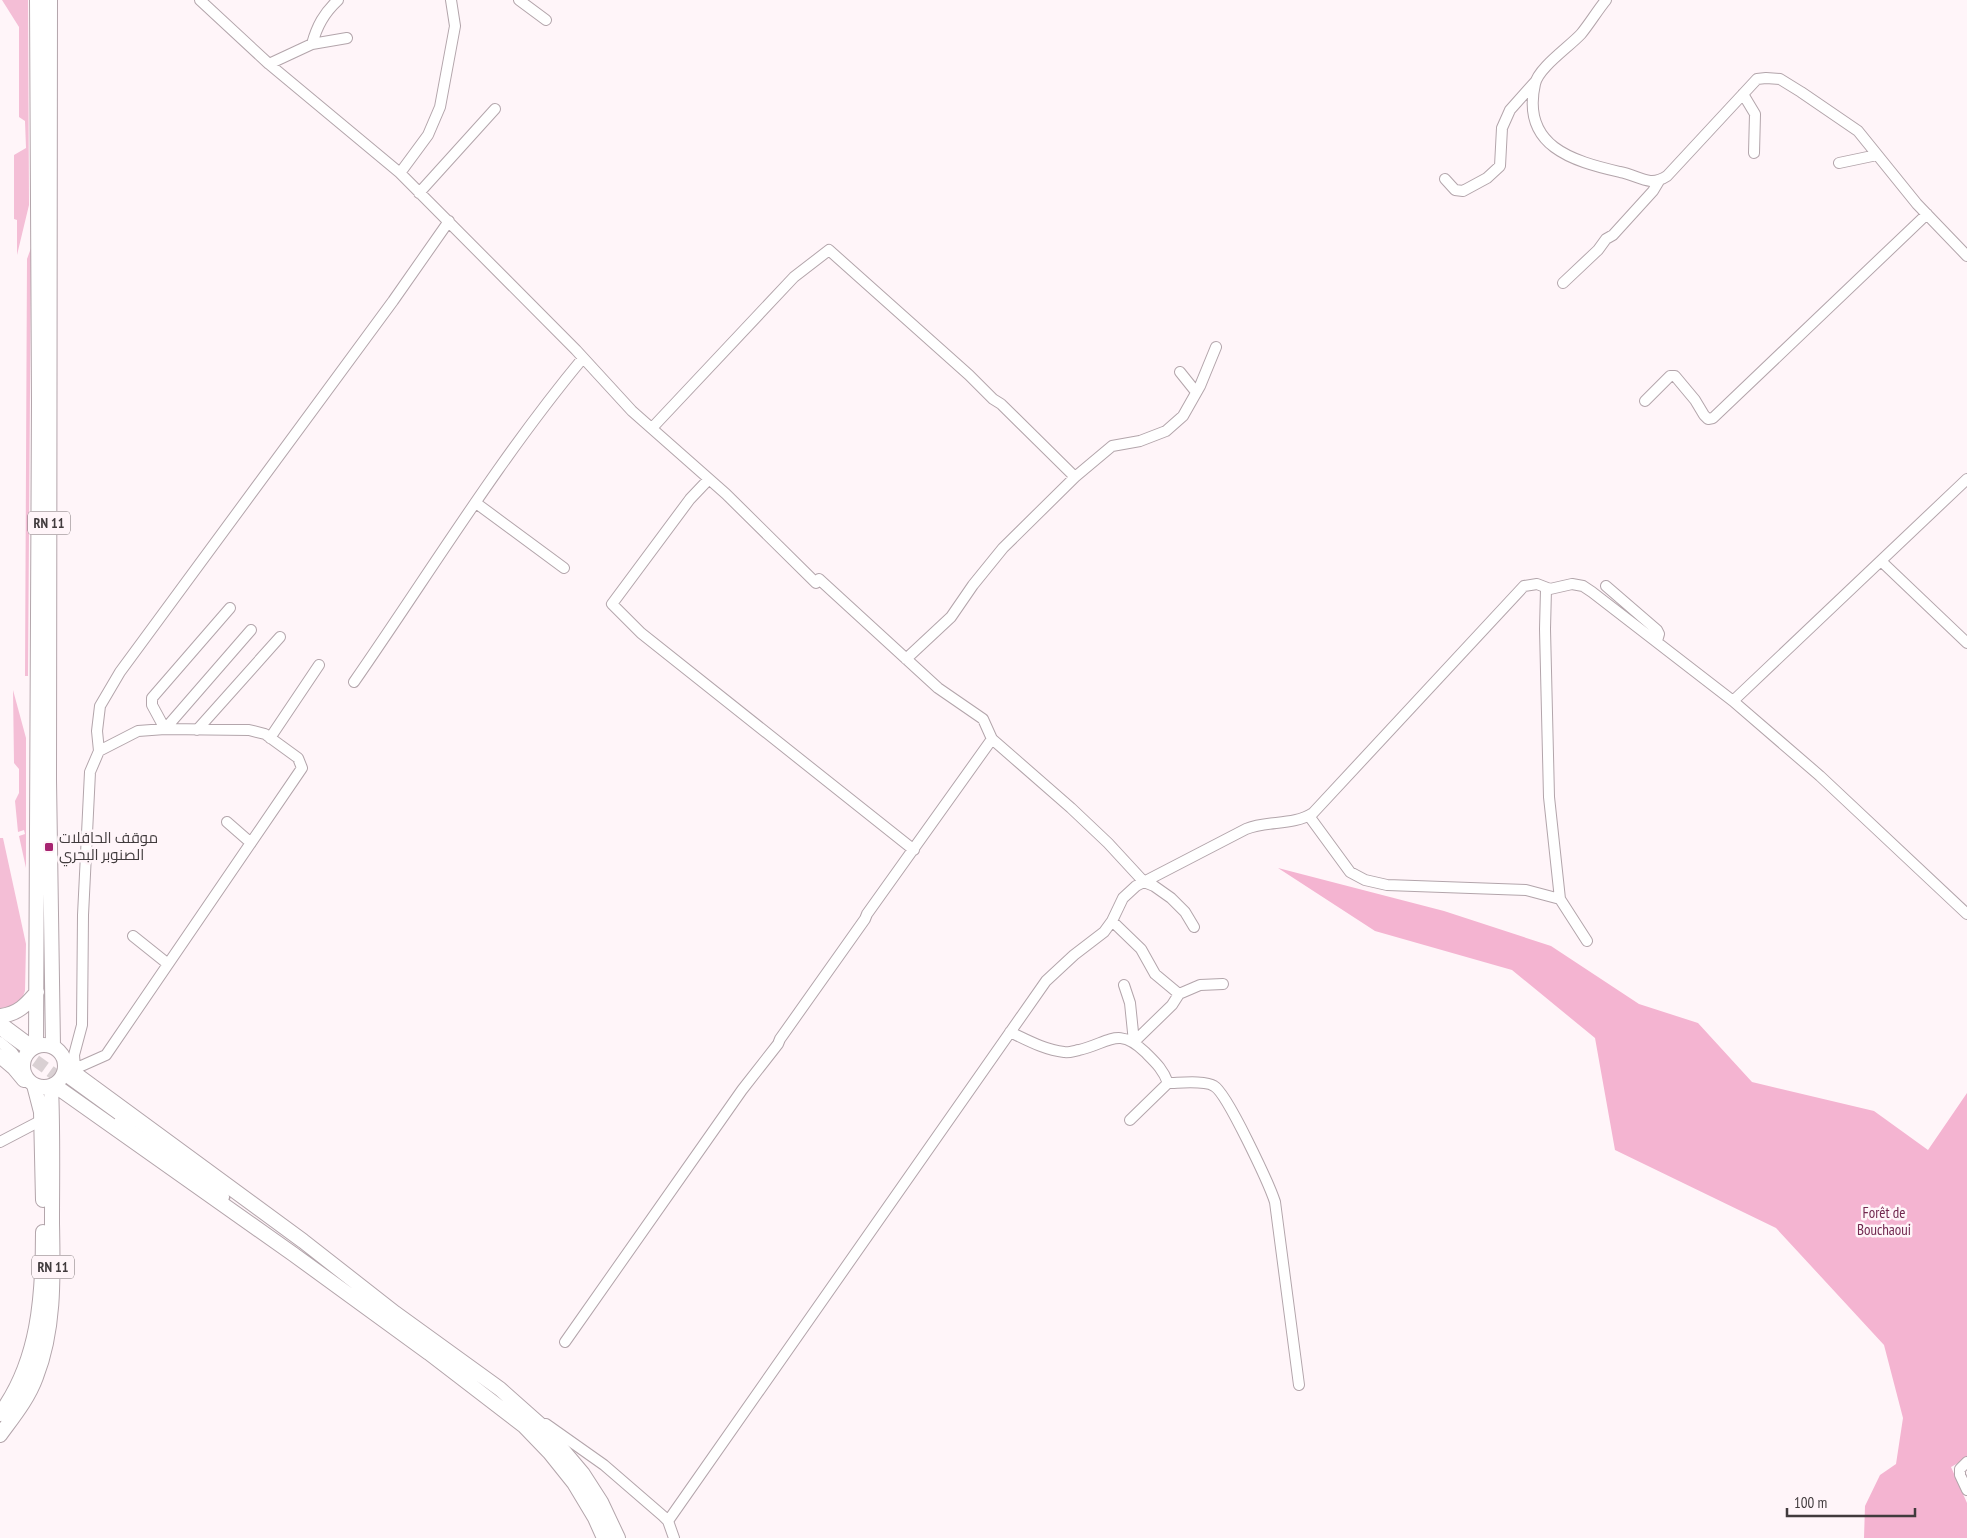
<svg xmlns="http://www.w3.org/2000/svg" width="1967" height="1538" font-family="'PT Sans Narrow',Cairo,sans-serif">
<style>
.green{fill:#f4bed6}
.forest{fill:#f4b4d1}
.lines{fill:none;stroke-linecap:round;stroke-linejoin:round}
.major-tunnel{stroke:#d9d0d3;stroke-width:12;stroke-dasharray:12 6;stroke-linecap:butt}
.minor-casing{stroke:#b3a5ab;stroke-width:12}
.major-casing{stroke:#b3a5ab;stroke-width:15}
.highway-casing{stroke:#b3a5ab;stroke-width:16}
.minor{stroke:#fff;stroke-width:10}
.major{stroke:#fff;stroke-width:12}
.highway{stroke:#fff;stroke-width:14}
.poi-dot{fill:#a72471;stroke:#fff5f9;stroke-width:2}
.labels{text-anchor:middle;stroke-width:5;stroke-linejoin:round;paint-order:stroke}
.shield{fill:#fff5f9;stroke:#7a7375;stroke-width:1}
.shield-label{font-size:14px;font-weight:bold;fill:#413b3d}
.poi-label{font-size:15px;fill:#413b3d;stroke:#fff5f9;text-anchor:start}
.park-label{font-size:15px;fill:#722950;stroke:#fff5f9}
</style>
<rect width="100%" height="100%" fill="#fff5f9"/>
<path class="green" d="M 2,0 L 28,0 L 29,205 L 17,255 L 17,220 L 14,219 L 14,155 L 26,148 L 25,121 L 19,117 L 19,27 Z
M 31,248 L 28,676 L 25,676 L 27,259 Z
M 13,690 L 26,738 L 26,868 L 19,836 L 25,834 L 24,830 L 18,832 L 15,801 L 19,793 L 19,769 L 14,763 Z
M 0,838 L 3,838 L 26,944 L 25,991 L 23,996 L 12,1007 L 0,1008 Z"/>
<path class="forest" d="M 1278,868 L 1444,911 L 1551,946 L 1639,1004 L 1698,1023 L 1752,1082 L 1874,1111 L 1928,1150 L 1967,1093 L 1967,1458 L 1951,1467 L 1967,1503 L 1967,1538 L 1864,1538 L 1865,1506 L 1880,1475 L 1896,1464 L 1903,1418 L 1884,1345 L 1776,1228 L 1615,1150 L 1595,1038 L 1512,970 L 1375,931 Z"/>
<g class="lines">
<path class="major-tunnel" d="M 21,1050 L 65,1082"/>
<defs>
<path id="minor" d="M 200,0 L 269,64 L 400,173 L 576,350 L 632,411 L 726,494 L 816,583
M 519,0 L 546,20
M 1606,0 C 1597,11 1590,23 1581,34 C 1569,47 1538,68 1535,84 C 1521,146 1572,161 1620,172 C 1638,175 1649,188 1667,176 L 1757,79 L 1766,78 L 1780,79 L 1801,92 L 1858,131 L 1917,204 L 1967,256
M 312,44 L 347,38
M 269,64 L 312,44 C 317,26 324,13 338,0
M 1743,94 L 1755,114 L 1754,153
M 1839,163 L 1877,155
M 400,173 L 428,135 L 440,107 L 455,26 L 451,0
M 1445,179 L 1455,190 L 1463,191 L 1487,178 L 1500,166 L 1502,128 L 1510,110 L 1535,82
M 419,193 L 495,109
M 1563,283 L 1598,250 L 1606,239 L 1613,235 L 1653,191 L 1659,181
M 1180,372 L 1196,392
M 1645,401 L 1670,376 L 1675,376 L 1695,400 L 1704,415 L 1708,419 L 1713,418 L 1927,214
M 652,428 L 794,277 L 829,250 L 969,375 L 993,399 L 1001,404 L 1075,477
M 709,479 L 690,499 L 612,604 L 641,633 L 914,850
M 476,503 L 564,568
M 1881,561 L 1967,643
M 819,579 L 938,688 L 983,719 L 992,739 L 1071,808 L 1108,843 L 1144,882 L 1154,886 L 1171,898 L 1185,912 L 1194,927
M 1606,586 L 1657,630 L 1659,634 L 1657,641
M 1546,589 L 1545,629 L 1549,797 L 1560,899 L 1587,941
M 230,608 L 152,698 L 152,705 L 165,729 L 251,630
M 906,659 L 951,617 L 973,585 L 1003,548 L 1075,477 L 1112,446 L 1140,441 L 1166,431 L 1183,416 L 1200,386 L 1216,347
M 354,682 C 429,574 499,459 583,358
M 1733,701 L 1967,479
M 197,730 L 280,637
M 270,738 L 319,665
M 99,751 L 97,731 L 100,706 L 120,672 L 393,301 L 449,221
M 1309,816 L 1350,872 L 1365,880 L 1387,885 L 1526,890 L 1560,899
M 227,822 L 251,843
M 1112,921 L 1141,949 L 1155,974 L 1179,994
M 133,936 L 168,964
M 1124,985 L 1130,1003 L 1134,1042
M 0,1021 L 35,1047
M 1010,1032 C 1027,1040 1045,1050 1064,1052 C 1068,1053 1074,1051 1079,1050 C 1109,1043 1118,1026 1145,1052 C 1155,1062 1163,1069 1168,1083
M 0,1042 L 12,1052 L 23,1067
M 1134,1042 L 1172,1005 L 1179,994 L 1200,985 L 1223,984
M 70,1071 L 106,1055 L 302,768 L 298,758 L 265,734 L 249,730 L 165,729 L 138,731 L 99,751 L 90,772 L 83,915 L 82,1025 L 74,1055 L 75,1068
M 1130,1120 L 1168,1083 C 1179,1083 1205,1080 1214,1086 C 1227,1093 1269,1184 1275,1202 L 1299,1385
M 0,1142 L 42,1120
M 565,1342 L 742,1090 L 778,1044 L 780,1039 L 865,919 L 867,914 L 992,739
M 546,1424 L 604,1465 L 663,1516 L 668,1521 L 674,1538
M 1967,1462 L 1960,1469 L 1960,1475 L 1967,1490
M 668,1521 L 1046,981 L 1074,955 L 1104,932 L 1112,921 L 1123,898 L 1136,886 L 1246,829 C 1268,820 1293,826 1313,813 L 1524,586 L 1537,584 L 1550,589 L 1572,584 L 1583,586 L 1592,592 L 1733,701 L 1820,776 L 1967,914"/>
<path id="major" d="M 0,1029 L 24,1046
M 68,1077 L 130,1122
M 120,1122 L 223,1197"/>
<path id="highway" d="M 50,0 L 49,780 L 53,1047
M 0,1016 C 18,1014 26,1005 37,992
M23 1066a21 21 0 1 1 42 0a21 21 0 1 1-42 0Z
M 36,1046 L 39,402 L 37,0
M 0,1056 L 14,1068 L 24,1080
M 66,1067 L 303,1241 L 395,1313 L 500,1389 L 545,1429 L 583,1474 L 601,1502 L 618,1538
M 34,1085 L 41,1112 L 43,1200
M 54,1085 L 293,1254 L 429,1353 L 524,1426 L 550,1453 L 574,1483 L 595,1518 L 604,1538
M 0,1414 C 39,1361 43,1296 43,1232
M 0,1435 C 13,1417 28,1399 36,1377 C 55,1329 53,1275 52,1223 C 52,1178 53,1132 51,1087"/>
</defs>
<use href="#minor" class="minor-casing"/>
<use href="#major" class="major-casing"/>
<use href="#highway" class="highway-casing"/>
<use href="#minor" class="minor"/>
<use href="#major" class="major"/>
<use href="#highway" class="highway"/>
</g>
<rect class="poi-dot" x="44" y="842" width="10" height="10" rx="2.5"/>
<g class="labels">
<g class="shield">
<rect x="28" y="511.5" width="42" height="23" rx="4"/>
<rect x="32" y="1255.5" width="42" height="23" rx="4"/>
</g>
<g class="shield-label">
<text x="49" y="528">RN 11</text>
<text x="53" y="1272">RN 11</text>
</g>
<g class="poi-label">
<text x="59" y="843">موقف الحافلات<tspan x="59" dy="17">الصنوبر البحري</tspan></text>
</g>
<g class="park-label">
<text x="1884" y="1218">Forêt de<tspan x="1884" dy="17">Bouchaoui</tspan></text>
</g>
</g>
<path d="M1787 1508v8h128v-8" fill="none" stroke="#413b3d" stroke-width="2.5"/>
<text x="1794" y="1508" font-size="15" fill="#413b3d" stroke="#fff5f9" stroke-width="4" paint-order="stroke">100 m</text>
</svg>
